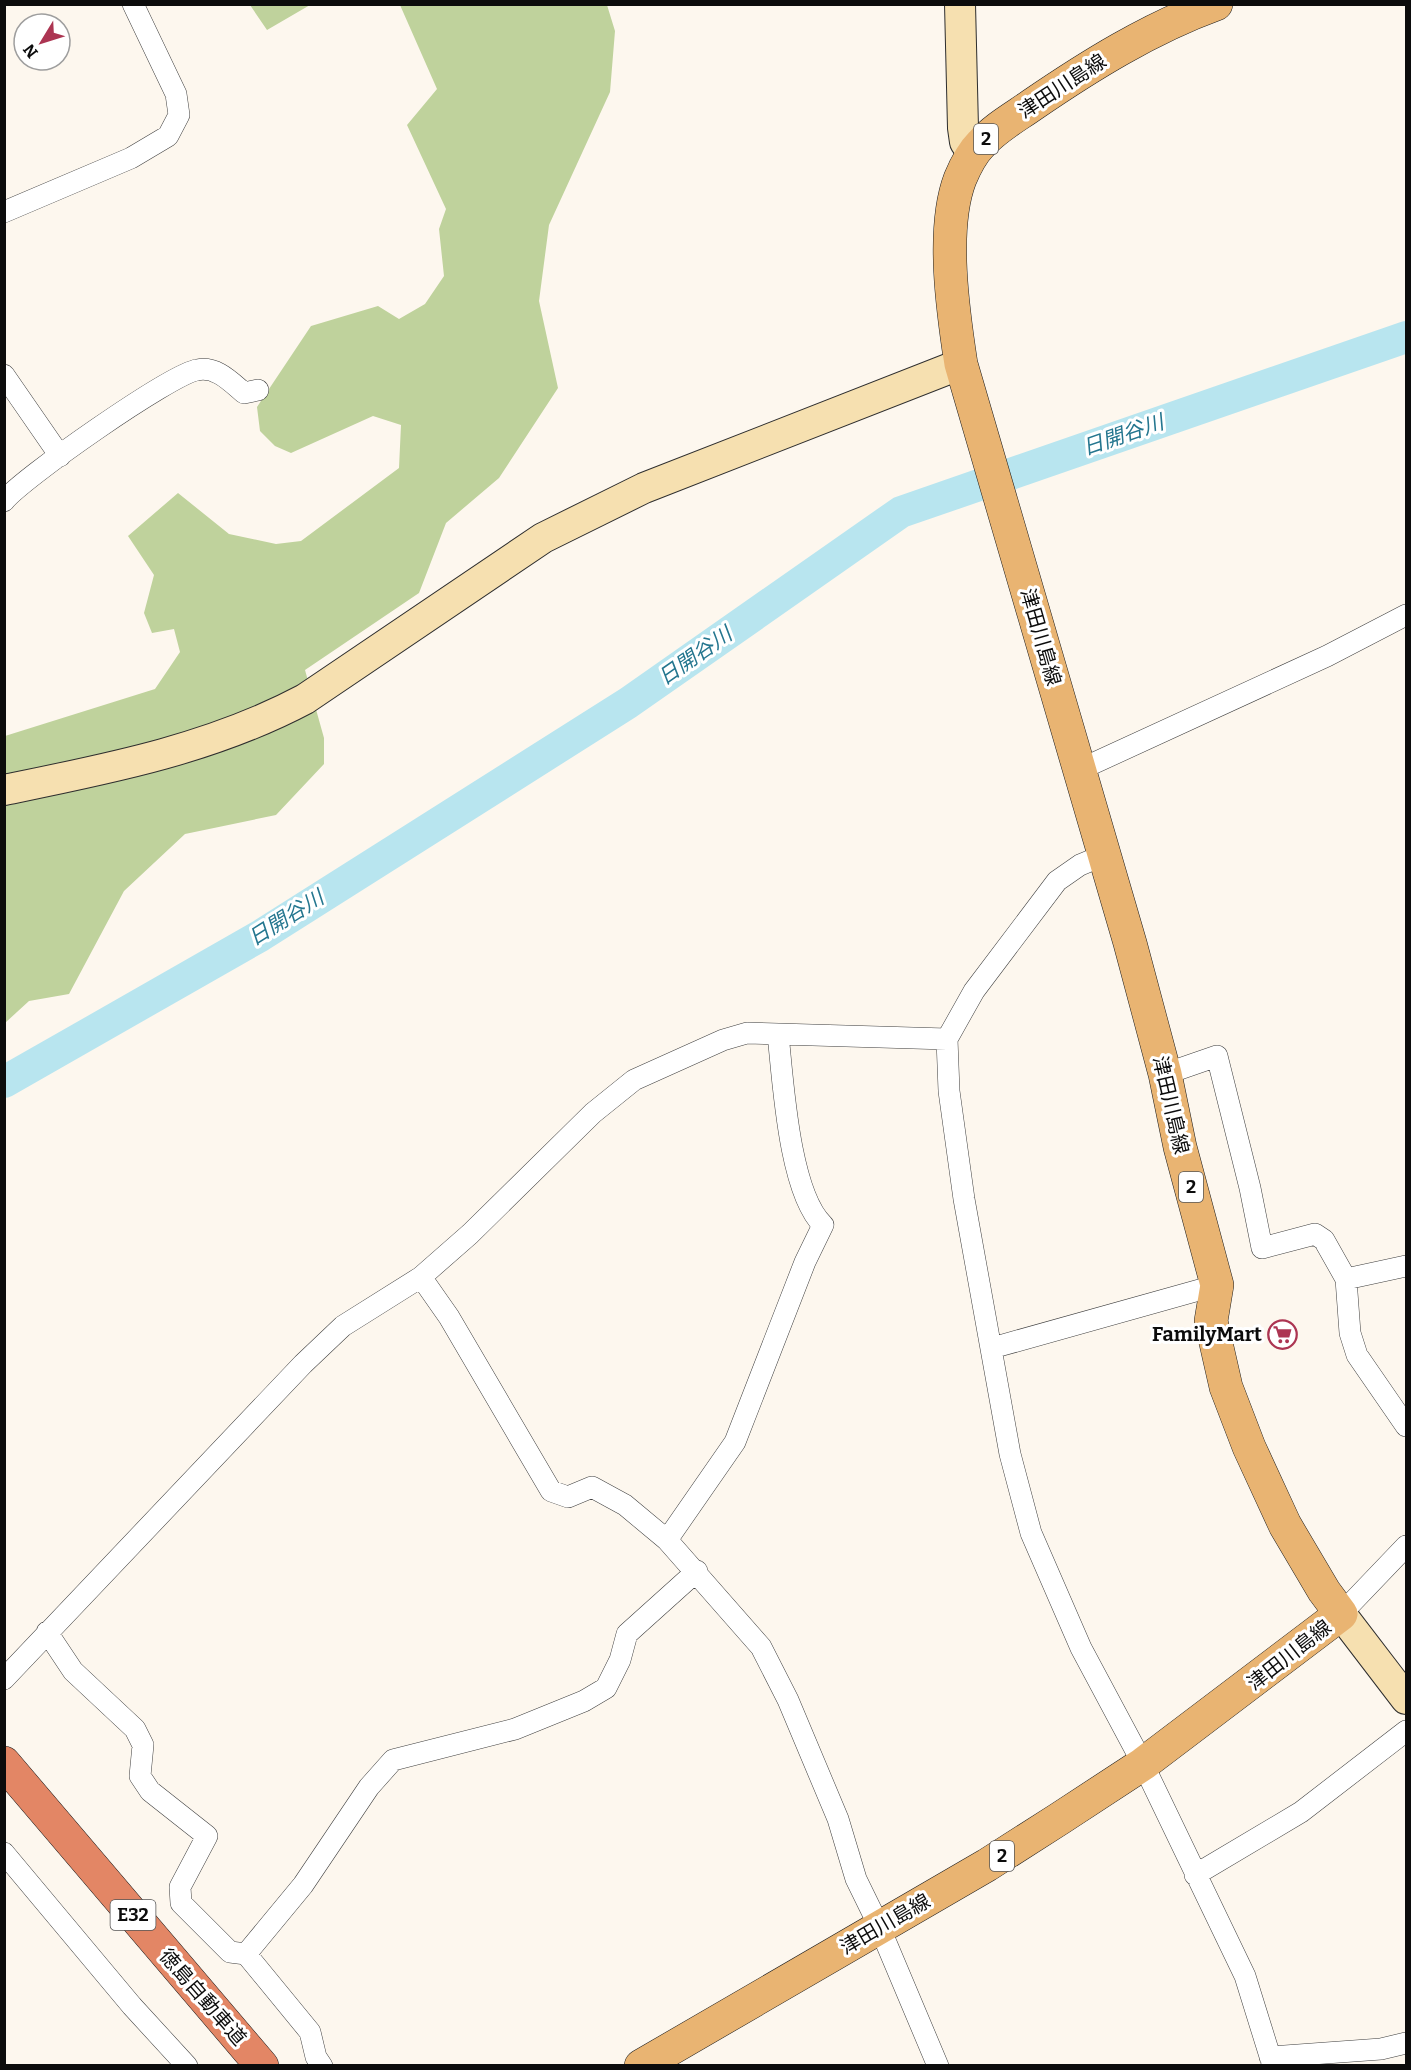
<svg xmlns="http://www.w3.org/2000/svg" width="1411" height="2070" font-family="Bitter,'Noto Sans JP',serif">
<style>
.forest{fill:#bfd29c}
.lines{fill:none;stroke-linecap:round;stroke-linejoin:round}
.river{stroke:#b8e5ef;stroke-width:32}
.street-casing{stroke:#3f3f3f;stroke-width:22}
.secondary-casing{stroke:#2e2e2e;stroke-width:32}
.primary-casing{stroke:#1d1d1d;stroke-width:34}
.highway-casing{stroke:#1d1d1d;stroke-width:34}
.street{stroke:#fff;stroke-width:21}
.secondary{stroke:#f6e0b0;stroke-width:30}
.primary{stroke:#e9b472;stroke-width:33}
.highway{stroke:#e38665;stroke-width:33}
.labels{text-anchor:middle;stroke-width:6;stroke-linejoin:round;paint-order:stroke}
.shield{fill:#fff;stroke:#555;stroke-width:1.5}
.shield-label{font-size:18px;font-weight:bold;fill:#0c0c0c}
.street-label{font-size:20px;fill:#0c0c0c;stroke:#fff}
.poi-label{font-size:20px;font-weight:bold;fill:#0c0c0c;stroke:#fff;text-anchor:end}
.water-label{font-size:21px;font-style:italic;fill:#24768f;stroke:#fff}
</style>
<rect width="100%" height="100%" fill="#fdf7ee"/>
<path class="forest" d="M 250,5 L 310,5 L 267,30 Z
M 400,5 L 607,5 L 615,31 L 610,92 L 549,225 L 539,301 L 558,388 L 499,478 L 446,523 L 419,593 L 305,670 L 324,738 L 324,764 L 276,815 L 185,834 L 124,891 L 69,994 L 29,1001 L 5,1023 L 5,736 L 155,689 L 180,652 L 174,629 L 152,633 L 144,613 L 154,575 L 128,536 L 178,493 L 229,534 L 276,544 L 301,541 L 399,468 L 401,425 L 373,416 L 291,453 L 275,446 L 260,431 L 257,407 L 311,326 L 378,306 L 399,319 L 425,304 L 444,276 L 439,229 L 446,209 L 407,125 L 437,89 Z"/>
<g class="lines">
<path class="river" d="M 4,1082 L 260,936 L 628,703 L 901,512 L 1406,337"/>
<defs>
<path id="street" d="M 4,212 L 131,158 L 168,136 L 179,115 L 176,94 L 133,4
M 4,375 L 60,456
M 4,501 C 21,479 171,374 197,370 C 216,366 230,381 244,393 L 258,390
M 1079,770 L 1327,656 L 1406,615
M 1104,855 L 1080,865 L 1057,881 L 974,991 L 947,1039 L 949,1091 L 964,1199 L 1010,1454 L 1031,1533 L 1081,1648 L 1143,1764 L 1245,1976 L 1273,2066
M 1165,1074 L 1217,1056 L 1250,1188 L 1262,1248 L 1315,1234 L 1324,1240 L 1346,1279
M 1406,1266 L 1346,1279 L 1350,1333 L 1357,1355 L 1406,1426
M 421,1277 L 449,1317 L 551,1491 L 568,1497 L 592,1487 L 625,1505 L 667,1540 L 761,1647 L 788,1700 L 838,1819 L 856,1879 L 879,1926 L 938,2066
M 992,1348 L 1217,1285
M 667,1540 L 735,1442 L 805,1262 L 823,1225 C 789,1192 783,1081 778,1034
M 1341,1614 L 1406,1546
M 47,1632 L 73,1671 L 135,1729 L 143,1745 L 140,1776 L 150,1791 L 207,1836 L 180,1887 L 181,1903 L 230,1952 L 246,1954 L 310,2032 L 316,2057 L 322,2066
M 4,1679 L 303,1364 L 343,1326 L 421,1277 L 470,1234 L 593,1113 L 634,1080 L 723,1040 L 747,1033 L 947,1039
M 4,1853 L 132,2006 L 187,2066
M 1195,1875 L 1301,1812 L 1406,1731
M 246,1954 L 303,1885 L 369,1787 L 393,1760 L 515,1729 L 584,1701 L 606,1688 L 620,1660 L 627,1634 L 697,1571
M 1270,2057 L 1381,2049 L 1406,2043"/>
<path id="secondary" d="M 960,4 L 963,128 L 965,142 L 973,154
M 4,790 C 107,769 211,749 305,699 L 543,538 L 644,488 L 961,364
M 1341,1614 L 1406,1699"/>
<path id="primary" d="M 641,2066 L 987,1865 L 1059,1819 L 1143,1764 L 1341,1614 L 1324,1591 L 1285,1525 L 1249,1447 L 1226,1387 L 1211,1321 L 1217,1285 L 1180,1147 L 1165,1074 L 1130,943 L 961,364 C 953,312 941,229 960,179 C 965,167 972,153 981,144 C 995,128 1015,117 1032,105 C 1089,66 1150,28 1216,4"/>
<path id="highway" d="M 4,1763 L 262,2066"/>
</defs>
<use href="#street" class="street-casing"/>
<use href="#secondary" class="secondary-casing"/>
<use href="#primary" class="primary-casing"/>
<use href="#highway" class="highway-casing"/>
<use href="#street" class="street"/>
<use href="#secondary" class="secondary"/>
<use href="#primary" class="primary"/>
<use href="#highway" class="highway"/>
</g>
<defs>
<symbol id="supermarket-ring" viewBox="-11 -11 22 22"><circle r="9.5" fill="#fff" stroke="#ac3552" stroke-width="1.5"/><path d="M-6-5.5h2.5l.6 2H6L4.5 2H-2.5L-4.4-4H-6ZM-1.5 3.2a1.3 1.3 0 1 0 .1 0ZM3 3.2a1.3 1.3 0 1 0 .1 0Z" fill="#ac3552"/></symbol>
</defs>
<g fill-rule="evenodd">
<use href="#supermarket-ring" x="1266" y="1318" width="33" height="33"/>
</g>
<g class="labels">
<g class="shield">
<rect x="974" y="124" width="24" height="30" rx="4.5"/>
<rect x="1179" y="1172" width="24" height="30" rx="4.5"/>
<rect x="990" y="1841" width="24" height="30" rx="4.5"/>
<rect x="110.5" y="1900" width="45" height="30" rx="4.5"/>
</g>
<g class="shield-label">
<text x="986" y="145">2</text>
<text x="1191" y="1193">2</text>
<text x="1002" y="1862">2</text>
<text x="133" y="1921">E32</text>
</g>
<g class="street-label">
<text transform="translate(1062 86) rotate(-33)" y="7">津田川島線</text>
<text transform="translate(1041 637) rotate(74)" y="7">津田川島線</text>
<text transform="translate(1171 1105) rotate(77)" y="7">津田川島線</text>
<text transform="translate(1289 1655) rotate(-38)" y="7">津田川島線</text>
<text transform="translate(885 1924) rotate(-30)" y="7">津田川島線</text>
<text transform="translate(203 1997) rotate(49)" y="7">徳島自動車道</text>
</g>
<g class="poi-label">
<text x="1262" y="1341">FamilyMart</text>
</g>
<g class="water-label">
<text transform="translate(1123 435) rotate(-19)" y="7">日開谷川</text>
<text transform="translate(695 656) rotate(-35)" y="7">日開谷川</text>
<text transform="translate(286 918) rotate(-32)" y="7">日開谷川</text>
</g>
</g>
<rect width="1411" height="2070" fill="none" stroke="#0c0c0c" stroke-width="12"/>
<g transform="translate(42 42) rotate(232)"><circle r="28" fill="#ffffff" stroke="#9e9e9e" stroke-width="1.5"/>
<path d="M0-4.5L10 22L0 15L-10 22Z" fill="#ac3552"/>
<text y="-9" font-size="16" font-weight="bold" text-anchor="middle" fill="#0c0c0c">N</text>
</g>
</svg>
